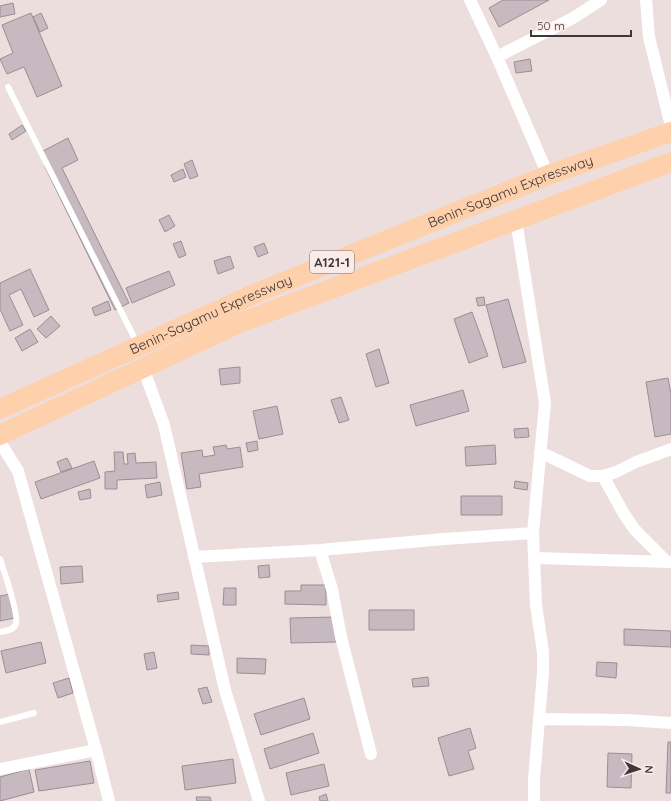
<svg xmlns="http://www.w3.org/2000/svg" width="671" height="801" font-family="Quicksand,sans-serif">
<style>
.building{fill:#c6b9bf;stroke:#9b8e94}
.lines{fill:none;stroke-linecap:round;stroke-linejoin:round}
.service{stroke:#fff;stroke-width:6}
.minor{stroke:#fff;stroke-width:12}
.trunk{stroke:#fed0ac;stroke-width:20}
.labels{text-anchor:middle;stroke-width:3;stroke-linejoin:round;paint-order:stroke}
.shield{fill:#faebe9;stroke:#766e6d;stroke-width:1}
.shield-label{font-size:13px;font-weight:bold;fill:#3e3838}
.street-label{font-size:14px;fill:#3e3838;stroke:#faebe9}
</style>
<rect width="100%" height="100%" fill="#ecdedc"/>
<path class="building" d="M 503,0 L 549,0 L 499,27 L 489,8 Z
M 13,3 L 15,14 L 0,17 L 0,6 Z
M 31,13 L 62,86 L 37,97 L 24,67 L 7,74 L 0,59 L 13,53 L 2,25 Z
M 41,13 L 48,28 L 40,32 L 33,17 Z
M 530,59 L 532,71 L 516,73 L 514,62 Z
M 22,125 L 26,131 L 12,140 L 9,134 Z
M 68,138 L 78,160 L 62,168 L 129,303 L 115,310 L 45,167 L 43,151 Z
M 192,160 L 198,176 L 190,179 L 184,164 Z
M 183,169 L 186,177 L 174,182 L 171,175 Z
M 169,215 L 175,226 L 165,232 L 159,220 Z
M 181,241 L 186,255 L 179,258 L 173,244 Z
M 264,243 L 268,253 L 258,257 L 254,247 Z
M 230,256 L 234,268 L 218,274 L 214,261 Z
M 30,269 L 49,310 L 34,317 L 21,289 L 9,295 L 23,325 L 10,331 L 0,309 L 0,283 Z
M 169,271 L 175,285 L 132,303 L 126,288 Z
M 484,297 L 485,305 L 478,306 L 476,298 Z
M 508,299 L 526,362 L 503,368 L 486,305 Z
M 108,301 L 111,310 L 95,316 L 92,308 Z
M 472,312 L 488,356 L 469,363 L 454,319 Z
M 51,316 L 60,326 L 46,338 L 37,329 Z
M 30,329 L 38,342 L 22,351 L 15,338 Z
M 379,349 L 389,383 L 376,387 L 366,354 Z
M 240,367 L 240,383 L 221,385 L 219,369 Z
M 668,378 L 671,394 L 671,434 L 655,437 L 646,382 Z
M 463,390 L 469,411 L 416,426 L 410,405 Z
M 341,397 L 349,420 L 339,423 L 331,400 Z
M 277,406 L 283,434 L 259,439 L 253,411 Z
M 528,428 L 529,437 L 515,438 L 514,429 Z
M 257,441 L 258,450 L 248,452 L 246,443 Z
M 226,445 L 227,449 L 240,447 L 243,467 L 199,474 L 201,487 L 187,489 L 181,453 L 202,450 L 203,457 L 215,455 L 213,447 Z
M 495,445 L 496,464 L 466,466 L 465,447 Z
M 114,452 L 123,452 L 124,464 L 128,464 L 127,454 L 135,453 L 136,463 L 156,462 L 157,478 L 117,480 L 117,489 L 105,489 L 105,472 L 115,471 Z
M 67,458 L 72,468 L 61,472 L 57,462 Z
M 94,461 L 100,478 L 41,499 L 35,482 Z
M 515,481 L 528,483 L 527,490 L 514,488 Z
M 160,482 L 162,495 L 147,498 L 145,485 Z
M 90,489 L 91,498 L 80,500 L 78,492 Z
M 461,496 L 502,496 L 502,515 L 461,515 Z
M 269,565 L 270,577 L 259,578 L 258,566 Z
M 82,566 L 83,582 L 61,584 L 60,567 Z
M 301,585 L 326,585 L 326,605 L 285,604 L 285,591 L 301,591 Z
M 224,588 L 236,588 L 236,605 L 223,605 Z
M 178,592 L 179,599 L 158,602 L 157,595 Z
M 10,594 L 15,618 L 0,621 L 0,596 Z
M 369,610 L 414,610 L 414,630 L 369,630 Z
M 336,617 L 337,642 L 291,643 L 290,618 Z
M 624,629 L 671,631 L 671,647 L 624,645 Z
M 41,642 L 46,663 L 6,673 L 1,651 Z
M 191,645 L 209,646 L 209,655 L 191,654 Z
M 154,652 L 157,668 L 147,670 L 144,654 Z
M 237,658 L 266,659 L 265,674 L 237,673 Z
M 597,662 L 617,663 L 616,678 L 596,676 Z
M 428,677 L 429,686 L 413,687 L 412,679 Z
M 69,678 L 73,693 L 58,698 L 53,683 Z
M 207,687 L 212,702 L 203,704 L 198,689 Z
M 304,698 L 310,719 L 261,735 L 254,714 Z
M 470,728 L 476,748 L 468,751 L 474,769 L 449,776 L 438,738 Z
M 313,733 L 319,753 L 270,769 L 264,749 Z
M 668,742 L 671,742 L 671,793 L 666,793 Z
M 608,753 L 632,754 L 631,788 L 607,787 Z
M 233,759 L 236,783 L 185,790 L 182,766 Z
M 90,761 L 94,783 L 39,791 L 35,770 Z
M 324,764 L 329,786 L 291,795 L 286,773 Z
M 29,769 L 34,792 L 0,801 L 0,777 Z
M 326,794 L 328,801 L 320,801 L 319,797 Z
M 196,797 L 210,797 L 211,801 L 197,801 Z"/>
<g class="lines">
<path class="service" d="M 8,87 L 138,345
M 0,559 C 4,571 19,614 16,624 C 14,630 6,631 0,632
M 0,722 L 34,713"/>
<path class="minor" d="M 470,0 L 497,57 L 548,175
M 646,0 L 649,37 L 671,126
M 497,57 L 573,18 L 601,0
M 516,220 L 545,403 L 533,533 L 536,605 L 543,652 L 543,673 L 534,779 L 534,801
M 143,368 L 164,425 L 225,690 L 259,801
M 0,442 L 18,471 L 96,750 L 109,801
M 540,452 L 590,476 L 603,476 L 616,472 L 636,462 L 671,449
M 603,476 L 624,514 L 635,530 L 667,562
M 320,550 L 332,589 L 341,637 L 371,754
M 194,557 L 320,550 L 444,539 L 533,533
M 535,558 L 671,562
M 540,719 L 626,720 L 671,723
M 0,769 L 96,750"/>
<g class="trunk">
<path id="s1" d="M 0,409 L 261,291 L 551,174 L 671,132"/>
<path d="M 0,435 L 237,324 L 671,162"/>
</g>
</g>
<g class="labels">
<rect class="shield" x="310" y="251" width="44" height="22" rx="3"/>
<g class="shield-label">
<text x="332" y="267">A121-1</text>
</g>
<g class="street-label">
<text dy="5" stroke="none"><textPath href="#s1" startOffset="555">Benin-Sagamu Expressway</textPath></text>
<text dy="5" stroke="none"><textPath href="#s1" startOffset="231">Benin-Sagamu Expressway</textPath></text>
</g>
</g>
<g transform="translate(639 769) rotate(93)" stroke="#faebe9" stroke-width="3" paint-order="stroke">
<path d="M0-3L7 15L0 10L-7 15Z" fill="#3e3838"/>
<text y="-6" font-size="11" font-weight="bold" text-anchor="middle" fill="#3e3838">N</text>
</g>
<path d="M531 30v6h100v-6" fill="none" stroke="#3e3838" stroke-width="2"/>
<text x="537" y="30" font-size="12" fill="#3e3838" stroke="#faebe9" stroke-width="3" paint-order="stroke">50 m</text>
</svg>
